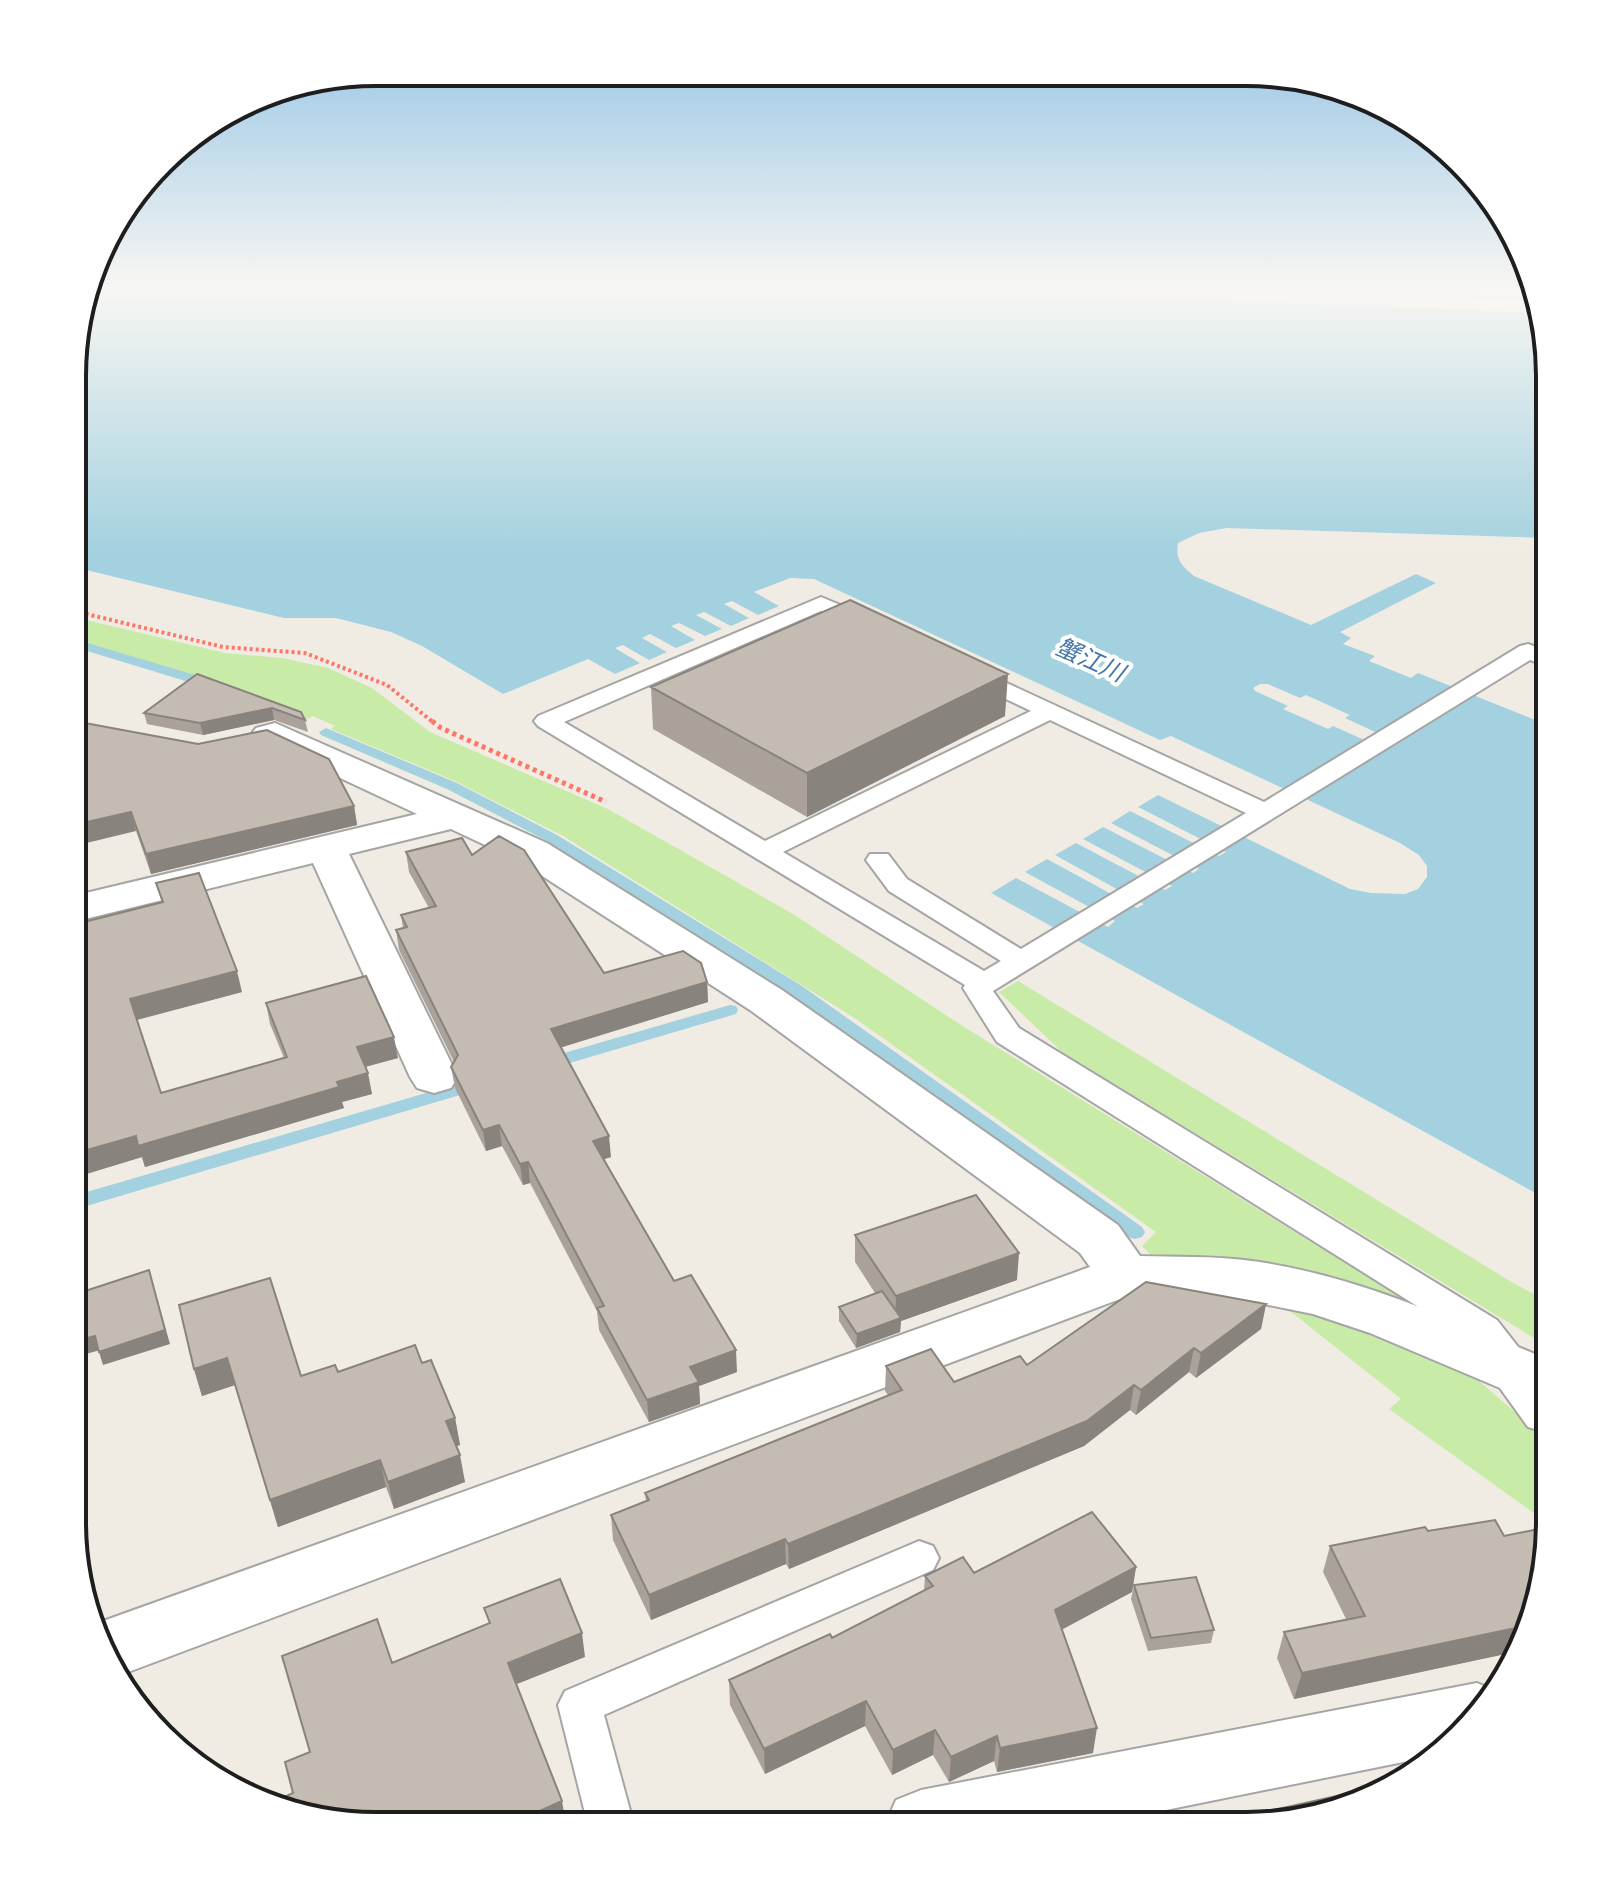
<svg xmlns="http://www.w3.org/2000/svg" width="1622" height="1898" font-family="'Roboto Condensed','Noto Sans JP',sans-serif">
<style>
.grass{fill:#c9eba8}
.water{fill:#a3d1df;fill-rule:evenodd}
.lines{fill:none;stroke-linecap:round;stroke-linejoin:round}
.stream{fill:#a3d1df;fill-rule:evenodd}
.service-casing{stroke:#a5a5a5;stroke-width:4}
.minor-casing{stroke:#a5a5a5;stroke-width:4}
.path-far1{stroke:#fe7766;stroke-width:4;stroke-dasharray:3 3;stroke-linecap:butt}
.path{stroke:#fe7766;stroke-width:5;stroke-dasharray:4 4;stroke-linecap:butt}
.service{fill:#fff;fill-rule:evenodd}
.minor{fill:#fff;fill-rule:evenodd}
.wall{fill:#a9a19a}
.shaded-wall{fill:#89837d}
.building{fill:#c4bbb3;stroke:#89837d;stroke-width:2}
.labels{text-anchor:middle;stroke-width:8;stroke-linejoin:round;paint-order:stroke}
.far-water-label{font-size:24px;font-style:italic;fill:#4476a9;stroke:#fff}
.rim{fill:none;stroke:#1e1e1e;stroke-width:4}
</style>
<rect width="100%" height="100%" fill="#f0ece4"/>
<path class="grass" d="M 74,617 L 225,653 L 282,658 L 328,668 L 372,688 L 430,732 L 608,809 L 793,914 L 961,1025 L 1453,1330 L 1292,1271 L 1152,1256 L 1142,1246 L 1156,1232 L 856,1019 L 563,836 L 455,781 L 331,729 L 335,726 L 313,716 L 306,720 L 223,685 L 74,640 Z
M 1018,981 L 1515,1284 L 1549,1302 L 1549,1347 L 1063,1053 L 999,992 Z
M 1276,1300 L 1357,1325 L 1463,1367 L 1539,1433 L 1549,1447 L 1549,1524 L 1389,1409 L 1401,1399 Z"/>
<path class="water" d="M 91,288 L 1008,288 L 1138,297 L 1542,313 L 1550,376 L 1550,538 L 1227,528 L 1199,533 L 1178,543 C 1175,560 1182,566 1194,576 L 1311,625 L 1416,574 L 1436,583 L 1340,632 L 1351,638 L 1343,644 L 1375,656 L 1369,661 L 1411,678 L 1418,673 L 1550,726 L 1550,1201 L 991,893 L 1016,878 L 1108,927 L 1115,921 L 1025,872 L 1047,859 L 1137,908 L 1144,904 L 1055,855 L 1076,843 L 1165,890 L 1172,886 L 1083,839 L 1103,827 L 1193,873 L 1199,869 L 1111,823 L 1130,811 L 1219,856 L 1226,852 L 1138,807 L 1158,795 L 1350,889 L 1371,893 L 1405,894 L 1418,889 L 1427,877 L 1427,866 L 1419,855 L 1400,843 L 1171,736 L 1160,740 L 814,579 L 790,578 L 754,592 L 779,606 L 758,615 L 732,601 L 724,604 L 749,618 L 731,626 L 704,612 L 696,615 L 722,629 L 705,636 L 679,623 L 671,626 L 695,640 L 676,648 L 650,634 L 642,638 L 667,652 L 649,660 L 623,645 L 615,648 L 640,663 L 615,674 L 588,659 L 503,694 L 422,646 L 391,632 L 336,618 L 284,618 L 74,567 L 75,336 ZM 1260,684 L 1268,684 L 1300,698 L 1306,695 L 1350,715 L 1345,718 L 1399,743 L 1387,750 L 1333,726 L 1328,729 L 1283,709 L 1288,706 L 1255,691 L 1253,688 Z"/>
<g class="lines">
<path class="stream" d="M 74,639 L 215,681 L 216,684 L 210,688 L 205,687 L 74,647 Z
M 326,728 L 457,783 L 557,835 L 802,986 L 1142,1227 L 1145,1232 L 1142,1237 L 1135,1239 L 1128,1237 L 790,994 L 547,841 L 447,789 L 321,735 L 319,732 Z
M 730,1005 L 736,1006 L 738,1010 L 736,1014 L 546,1070 L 537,1064 L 540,1060 Z
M 474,1079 L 480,1081 L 483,1085 L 480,1089 L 73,1210 L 73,1196 Z"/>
<defs>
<path id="service" d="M 821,597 L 874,619 L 877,624 L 866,630 L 821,611 L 564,722 L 765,841 L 1031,711 L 964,679 L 961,674 L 972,667 L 1264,802 L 1520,646 L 1528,644 L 1550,652 L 1550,667 L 1530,660 L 993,991 L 1019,1028 L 1497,1320 L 1530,1362 L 1525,1372 C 1497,1381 1488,1359 1471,1340 L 997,1042 L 963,988 L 965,985 L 538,726 L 534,721 L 538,716 ZM 1050,720 L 1246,813 L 1021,949 L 907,879 L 888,854 L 870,854 L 866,860 L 889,891 L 1001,961 L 984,971 L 783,852 Z
M 919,1541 L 933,1546 L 939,1558 L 933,1570 L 604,1715 L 634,1825 L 588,1825 L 558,1705 L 565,1691 Z"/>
<path id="minor" d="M 1445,288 L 1536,288 L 1540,297 L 1456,295 Z
M 275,723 L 547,843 L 782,990 L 1118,1225 L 1140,1256 C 1175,1257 1210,1256 1244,1260 C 1347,1272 1445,1317 1540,1356 L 1549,1368 L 1549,1433 L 1528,1427 L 1500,1388 L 1370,1333 L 1313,1314 L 1244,1300 L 1128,1296 L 115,1677 L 92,1625 L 1090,1267 L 1080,1253 L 750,1010 L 519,861 L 451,829 L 349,854 L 458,1077 L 451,1088 L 434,1093 L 417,1088 L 410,1077 L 313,863 L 73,922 L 73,896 L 417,814 L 272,746 L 256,744 L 250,736 L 256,728 Z
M 1477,1683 L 1496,1691 L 1461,1737 L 1438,1755 L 1092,1825 L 885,1825 L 896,1800 L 921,1790 Z"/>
</defs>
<use href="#service" class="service-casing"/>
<use href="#minor" class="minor-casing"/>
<path class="path-far1" d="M 74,611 L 223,647 L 305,653 L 387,685 L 434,723"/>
<path class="path" d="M 432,721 L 441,728 L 606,802"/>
<use href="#service" class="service"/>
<use href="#minor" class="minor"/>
</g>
<path class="wall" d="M 197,674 L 305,720 L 308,732 L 274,720 L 203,735 L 147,724 L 144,713 Z
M 651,687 L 1005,716 L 807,817 L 653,729 Z
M 74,721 L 354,806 L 357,825 L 151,874 L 136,831 Z
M 406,852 L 472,855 L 604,973 L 707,982 L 708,1002 L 561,1047 L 611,1157 L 604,1159 L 674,1281 L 737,1372 L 699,1386 L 700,1404 L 649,1422 L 599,1330 L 597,1311 L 530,1183 L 523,1185 L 502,1146 L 486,1151 L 455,1088 L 451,1067 L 454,1062 L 399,950 L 396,930 L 403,928 L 401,915 L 429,908 L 409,872 Z
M 156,883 L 242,992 L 137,1020 L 161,1093 L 284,1058 L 270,1024 L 266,1003 L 398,1058 L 365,1067 L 372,1094 L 342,1102 L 344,1108 L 145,1167 L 142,1157 L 73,1178 L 73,916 L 76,924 L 162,903 Z
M 855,1235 L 1017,1280 L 901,1321 L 900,1332 L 856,1348 L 839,1321 L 839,1307 L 875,1293 L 855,1262 Z
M 1266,1304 L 1261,1329 L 1196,1378 L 1189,1372 L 1136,1415 L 1130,1410 L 1084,1446 L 789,1569 L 786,1564 L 651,1620 L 613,1540 L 611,1515 L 646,1501 L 645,1493 L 888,1395 L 885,1391 L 886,1366 L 954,1382 Z
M 422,1363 L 455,1418 L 460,1445 L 456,1446 L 465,1482 L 394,1509 L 386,1487 L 278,1527 L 235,1385 L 202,1396 L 194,1369 L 301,1376 Z
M 1428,1531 L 1549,1542 L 1514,1659 L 1510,1653 L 1294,1699 L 1277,1658 L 1284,1632 L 1346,1619 L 1323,1572 L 1330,1546 Z
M 1136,1567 L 1132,1592 L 1062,1629 L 1093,1753 L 997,1772 L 994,1761 L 949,1782 L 933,1755 L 892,1775 L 865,1726 L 765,1774 L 730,1705 L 729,1680 L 832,1638 L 924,1591 L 925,1576 L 974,1573 Z
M 1134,1585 L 1214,1630 L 1211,1643 L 1148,1651 L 1131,1599 Z"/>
<path class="shaded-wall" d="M 1008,674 L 1005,716 L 807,817 L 807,773 Z
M 272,708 L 274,720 L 203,735 L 200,723 Z
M 354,806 L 357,825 L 151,874 L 146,854 Z
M 131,812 L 136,831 L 74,846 L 74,825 Z
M 237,971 L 242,992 L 136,1020 L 130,999 Z
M 707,982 L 708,1002 L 553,1050 L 551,1029 Z
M 394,1037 L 398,1058 L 361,1068 L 357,1047 Z
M 368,1073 L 372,1094 L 342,1102 L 344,1108 L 145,1167 L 142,1157 L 73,1178 L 73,1154 L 136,1136 Z
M 499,1125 L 502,1146 L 486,1151 L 483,1130 Z
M 609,1136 L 611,1157 L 595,1162 L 593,1141 Z
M 528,1162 L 530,1183 L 523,1185 L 520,1164 Z
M 1019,1253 L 1017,1280 L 901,1321 L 900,1332 L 856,1348 L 857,1334 L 895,1320 L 896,1296 Z
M 153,1284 L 170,1344 L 103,1365 L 99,1352 Z
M 1266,1304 L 1261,1329 L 1196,1378 L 1201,1353 Z
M 95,1336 L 100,1350 L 72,1358 L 72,1342 Z
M 1194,1348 L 1189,1372 L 1136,1415 L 1141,1390 Z
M 736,1350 L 737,1372 L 699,1386 L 700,1404 L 649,1422 L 647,1400 L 690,1367 Z
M 227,1358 L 235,1385 L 202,1396 L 194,1369 Z
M 1134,1385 L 1130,1410 L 1084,1446 L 789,1569 L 788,1544 Z
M 455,1418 L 460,1445 L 451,1448 L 446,1421 Z
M 460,1455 L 465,1482 L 394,1509 L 388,1482 Z
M 380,1460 L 386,1487 L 278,1527 L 270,1500 Z
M 785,1539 L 786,1564 L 651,1620 L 649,1595 Z
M 1136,1567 L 1132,1592 L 1052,1635 L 1055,1610 Z
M 1520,1627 L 1510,1653 L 1294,1699 L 1302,1673 Z
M 582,1633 L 585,1657 L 512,1686 L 508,1663 Z
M 866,1701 L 865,1726 L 765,1774 L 764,1749 Z
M 1097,1728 L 1093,1753 L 997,1772 L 1000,1748 Z
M 935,1730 L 933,1755 L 892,1775 L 893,1750 Z
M 997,1736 L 994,1761 L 949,1782 L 951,1757 Z
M 562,1801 L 566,1824 L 562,1825 L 508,1825 Z
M 453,1820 L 455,1825 L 440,1825 Z"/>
<path class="building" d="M 850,600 L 1008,674 L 807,773 L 651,687 Z
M 197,674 L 301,712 L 305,720 L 272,708 L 200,723 L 144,713 Z
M 74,721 L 198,744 L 267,730 L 329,759 L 354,806 L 146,854 L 131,812 L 74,825 Z
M 499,836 L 524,850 L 604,973 L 683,951 L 701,963 L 707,982 L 551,1029 L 609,1136 L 593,1141 L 674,1281 L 691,1275 L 736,1350 L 690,1367 L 699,1382 L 647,1400 L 597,1308 L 604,1306 L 528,1162 L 520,1164 L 499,1125 L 483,1130 L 451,1067 L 458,1055 L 396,930 L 407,927 L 401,915 L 436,906 L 406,852 L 462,838 L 472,855 Z
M 199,873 L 237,971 L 130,999 L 161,1093 L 287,1057 L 266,1003 L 366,976 L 394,1037 L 357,1047 L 368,1073 L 337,1082 L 339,1087 L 138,1146 L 136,1136 L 73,1154 L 73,916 L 76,924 L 163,902 L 156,883 Z
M 976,1195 L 1019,1253 L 896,1296 L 855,1235 Z
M 149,1270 L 165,1330 L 99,1352 L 95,1336 L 72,1342 L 73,1295 Z
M 270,1278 L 301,1376 L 335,1365 L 338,1372 L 415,1345 L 422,1363 L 431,1360 L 455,1418 L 446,1421 L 460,1455 L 388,1482 L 380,1460 L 270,1500 L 227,1358 L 194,1369 L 179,1305 Z
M 1146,1282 L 1266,1304 L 1201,1353 L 1194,1348 L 1141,1390 L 1134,1385 L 1087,1421 L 788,1544 L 785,1539 L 649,1595 L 611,1515 L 649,1500 L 645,1493 L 902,1390 L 886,1366 L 931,1349 L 954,1382 L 1020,1356 L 1027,1365 Z
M 882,1291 L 901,1318 L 857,1334 L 839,1307 Z
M 1092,1512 L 1136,1567 L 1055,1610 L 1097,1728 L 1000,1748 L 997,1736 L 951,1757 L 935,1730 L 893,1750 L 866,1701 L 764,1749 L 729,1680 L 830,1634 L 832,1638 L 933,1586 L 925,1576 L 963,1557 L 974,1573 Z
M 1495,1520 L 1504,1536 L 1549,1527 L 1549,1542 L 1522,1630 L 1520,1627 L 1302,1673 L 1284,1632 L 1365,1616 L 1330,1546 L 1425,1527 L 1428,1531 Z
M 1196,1577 L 1214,1630 L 1151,1638 L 1134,1585 Z
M 560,1579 L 582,1633 L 508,1663 L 562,1801 L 508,1825 L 455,1825 L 453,1820 L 440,1825 L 356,1825 L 276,1801 L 293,1793 L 285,1762 L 310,1752 L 282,1656 L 377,1619 L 392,1663 L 490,1623 L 484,1608 Z
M 1373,1788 L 1375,1792 L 1265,1825 L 1216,1825 L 1215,1823 Z"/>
<linearGradient id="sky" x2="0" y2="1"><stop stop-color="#8cc0e4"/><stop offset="0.52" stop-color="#f8f6f3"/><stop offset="1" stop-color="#f8f6f3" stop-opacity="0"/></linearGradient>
<rect width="1622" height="554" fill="url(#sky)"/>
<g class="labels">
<g class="far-water-label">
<text transform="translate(1090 660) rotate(24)" y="8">蟹江川</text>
</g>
</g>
<path d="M0 0H1622V1898H0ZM376 86H1246A290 290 0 0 1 1536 376V1522A290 290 0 0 1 1246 1812H376A290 290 0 0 1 86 1522V376A290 290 0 0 1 376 86Z" fill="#fff" fill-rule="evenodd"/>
<path class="rim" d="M376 86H1246A290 290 0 0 1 1536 376V1522A290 290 0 0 1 1246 1812H376A290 290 0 0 1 86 1522V376A290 290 0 0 1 376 86Z"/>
</svg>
